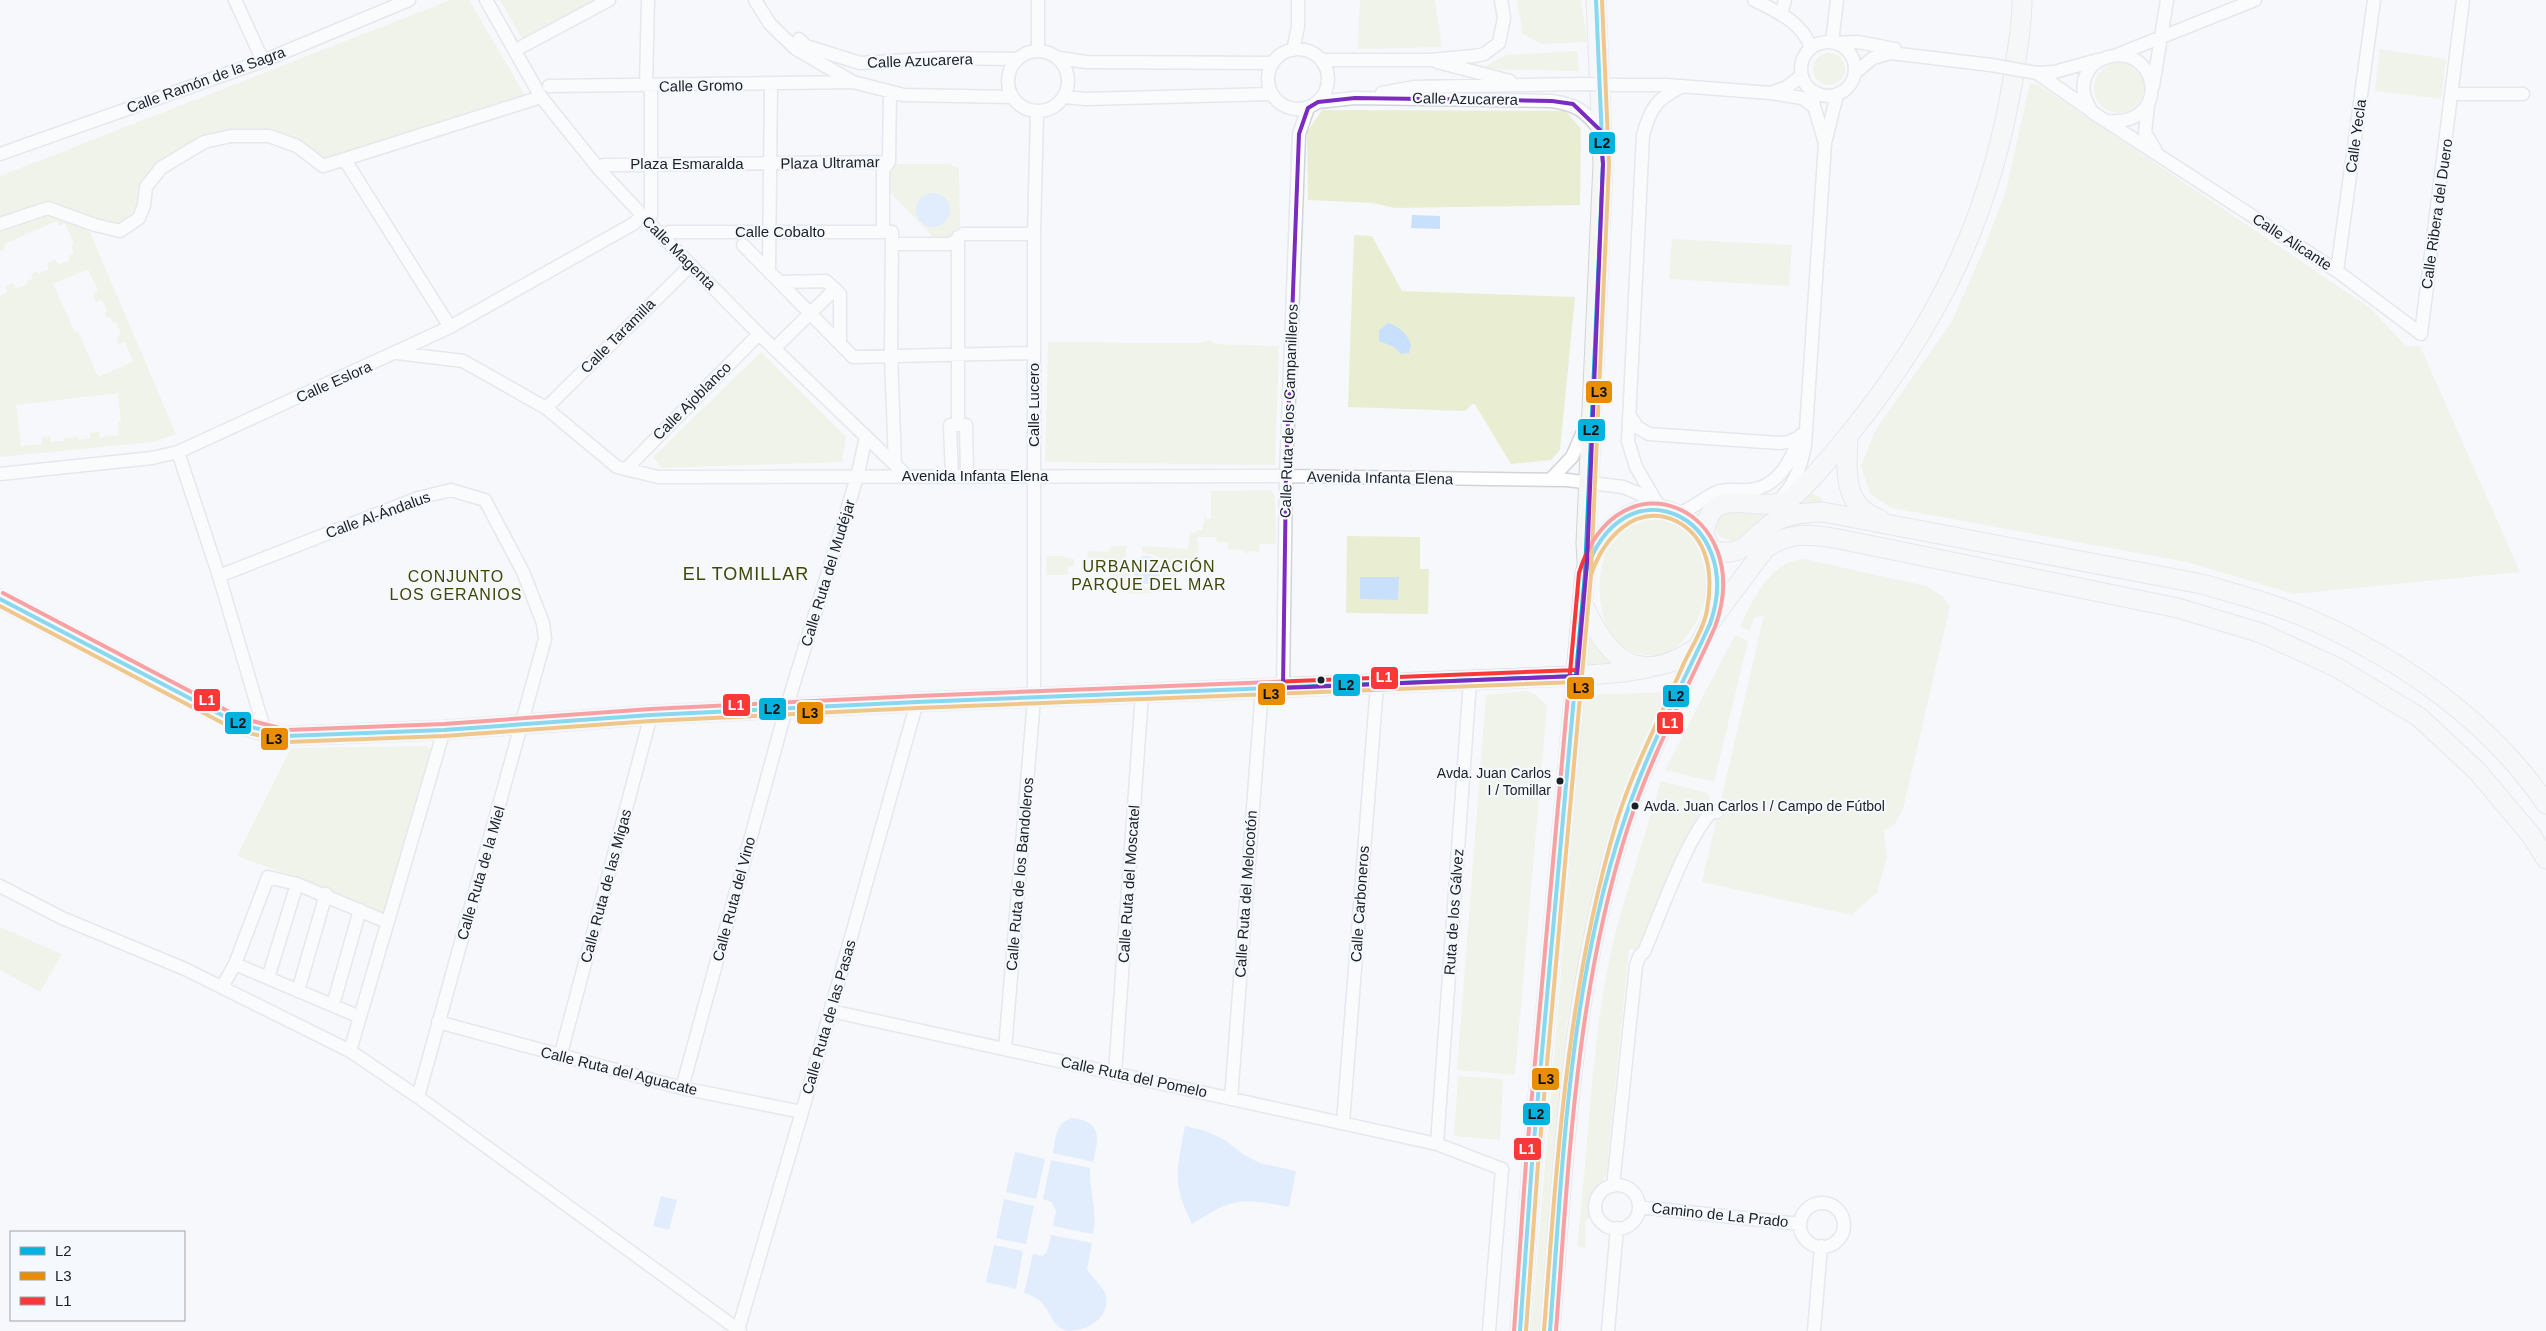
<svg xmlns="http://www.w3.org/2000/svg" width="2546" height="1331" font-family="Arial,sans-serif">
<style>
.green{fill:#e9eed3;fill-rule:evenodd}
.water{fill:#c8e0fc}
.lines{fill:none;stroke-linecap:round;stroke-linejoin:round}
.street-casing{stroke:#d0d4d9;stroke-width:15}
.secondary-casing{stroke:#d0d4d9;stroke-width:21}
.street{stroke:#fefefe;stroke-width:12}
.secondary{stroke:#f5f6f3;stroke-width:19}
.street-bridge-casing{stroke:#d0d4d9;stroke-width:15;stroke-linecap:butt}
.street-bridge{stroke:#fefefe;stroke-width:12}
.bus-1-casing{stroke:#f5f8fc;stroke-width:8}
.bus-2-casing{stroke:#f5f8fc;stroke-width:8}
.bus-3-casing{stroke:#f5f8fc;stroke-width:8}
.bus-1{stroke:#04b2df;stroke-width:4}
.bus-2{stroke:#e88d04;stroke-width:4}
.bus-3{stroke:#fa3837;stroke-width:4}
.marked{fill:none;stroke:#7b2cbf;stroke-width:4;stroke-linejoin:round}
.bus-dot{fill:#1a2027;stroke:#f5f8fc;stroke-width:2}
.labels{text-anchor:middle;stroke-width:4.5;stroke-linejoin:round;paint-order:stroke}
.bus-label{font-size:14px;fill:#1a2027;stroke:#f5f8fc;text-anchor:end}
.street-label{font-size:15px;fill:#1a2027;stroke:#f5f8fc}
.neighbourhood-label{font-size:16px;letter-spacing:1px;fill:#424607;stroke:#f5f8fc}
.quarter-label{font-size:18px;letter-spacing:1px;fill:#424607;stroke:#f5f8fc}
.line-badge{stroke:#f5f8fc;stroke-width:2}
.badge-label{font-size:14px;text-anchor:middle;font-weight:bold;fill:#fff}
.pale-badge-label{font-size:14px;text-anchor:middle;font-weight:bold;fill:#111}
</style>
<rect width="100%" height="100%" fill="#f6f8fb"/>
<path class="green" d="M 450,0 L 469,0 L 526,97 L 335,159 L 320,157 L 294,137 L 265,130 L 230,130 L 143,184 L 131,219 L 120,225 L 100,221 L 43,202 L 0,217 L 0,176 Z
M 500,0 L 603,0 L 524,42 Z
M 1360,0 L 1435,0 L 1442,47 L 1358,49 Z
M 1517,0 L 1581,0 L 1587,42 L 1541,44 L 1523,34 Z
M 2380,49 L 2446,59 L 2441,99 L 2375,91 Z
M 1577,51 L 1579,71 L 1480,69 L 1506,55 Z
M1813 69a16 16 0 1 1 32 0a16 16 0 1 1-32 0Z
M2094 88a25 25 0 1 1 50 0a25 25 0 1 1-50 0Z
M 2030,83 L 2039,85 L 2369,307 L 2406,346 L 2420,346 L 2520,572 L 2294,594 L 2187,562 L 1892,508 L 1870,494 L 1861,466 L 1876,429 L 1951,323 L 1983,251 L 2006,190 Z
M 1322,110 L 1566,111 L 1581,129 L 1580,205 L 1395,208 L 1373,203 L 1308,200 L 1307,132 Z
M 896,164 L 950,164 L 959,169 L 960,226 L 947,240 L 936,240 L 886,188 L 886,174 Z
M 47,214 L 81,219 L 89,230 L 176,434 L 152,442 L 0,457 L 0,296 L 7,292 L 5,287 L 13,283 L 16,289 L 28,284 L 27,281 L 33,279 L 31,274 L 37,271 L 38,274 L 49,269 L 47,263 L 55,260 L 59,265 L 70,260 L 68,256 L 74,253 L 71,246 L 74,244 L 65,223 L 59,226 L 57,221 L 4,244 L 5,249 L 0,251 L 0,230 ZM 88,269 L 98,291 L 93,294 L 96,302 L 102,299 L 107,311 L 104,313 L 107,318 L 110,316 L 113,323 L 116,322 L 121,334 L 116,338 L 118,344 L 125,342 L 133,362 L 98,377 L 78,331 L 75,332 L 53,284 ZM 118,393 L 121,421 L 118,422 L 119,435 L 100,437 L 99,431 L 90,433 L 90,438 L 78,440 L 77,437 L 64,438 L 64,441 L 51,442 L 50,436 L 41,438 L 42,444 L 21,446 L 16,405 Z
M 1354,235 L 1372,236 L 1402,291 L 1575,297 L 1560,450 L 1551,460 L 1511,464 L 1474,403 L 1465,411 L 1348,407 Z
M 1672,239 L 1792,245 L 1789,286 L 1669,279 Z
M 1210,340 L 1216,344 L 1279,346 L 1275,465 L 1045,462 L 1048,342 L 1201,343 Z
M 761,352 L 846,437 L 842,462 L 661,468 L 653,457 Z
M 1271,490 L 1275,496 L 1276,544 L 1260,544 L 1259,552 L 1249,551 L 1248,553 L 1244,553 L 1244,550 L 1228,549 L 1227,543 L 1217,542 L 1216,537 L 1197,537 L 1199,553 L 1195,553 L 1196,566 L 1199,571 L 1174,571 L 1175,591 L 1128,594 L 1127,590 L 1119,590 L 1119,595 L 1117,595 L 1116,580 L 1111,580 L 1107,561 L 1089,563 L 1087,551 L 1108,552 L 1112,546 L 1127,546 L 1125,561 L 1130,567 L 1134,581 C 1143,590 1152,589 1161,581 L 1164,566 L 1169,566 L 1168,563 L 1154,555 L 1143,553 L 1142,546 L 1188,549 L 1190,532 L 1196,533 L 1197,530 L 1202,530 L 1205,515 L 1207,519 L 1211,519 L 1211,491 Z
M 1808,490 L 1822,499 L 1821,509 L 1766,520 L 1733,541 L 1720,537 L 1714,527 L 1720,515 L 1726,512 Z
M 1660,517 C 1667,520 1676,522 1682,525 C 1710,544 1711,592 1697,620 C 1691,632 1679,648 1666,653 C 1648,661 1619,650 1610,633 C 1592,600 1596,538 1634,521 C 1642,517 1652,518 1660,517 Z
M 1347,536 L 1420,537 L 1420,569 L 1429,569 L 1428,614 L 1346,613 Z
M 1046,556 L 1065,556 L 1065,558 L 1074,559 L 1074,566 L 1068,567 L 1068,575 L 1046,575 Z
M 1804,559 L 1926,586 L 1943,597 L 1950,606 L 1903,809 L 1895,824 L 1884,830 L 1887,858 L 1877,893 L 1851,915 L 1702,882 L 1764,615 L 1754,618 L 1749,631 L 1740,626 C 1755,598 1768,562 1804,559 Z
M 1587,631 L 1595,646 L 1619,667 L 1584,668 Z
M 1735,635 L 1748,641 L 1714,782 L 1665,770 Z
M 1527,691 L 1535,694 L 1547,705 L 1515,1075 L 1457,1070 L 1486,695 Z
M 1668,692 L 1591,905 L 1567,1023 L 1540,1331 L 1531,1331 L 1584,695 Z
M 426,746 L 431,749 L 383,916 L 328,889 L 237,856 L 291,748 Z
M 1661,781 L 1707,793 L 1710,798 L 1693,824 L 1640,949 L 1629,949 L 1606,1176 L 1592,1197 L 1592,1216 L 1585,1221 L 1585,1248 L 1577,1246 C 1589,1148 1590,1049 1611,952 C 1624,896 1645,837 1661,781 Z
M 0,927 L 62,954 L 40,992 L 0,970 Z
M 1458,1076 L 1503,1079 L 1500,1140 L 1454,1136 Z"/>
<path class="water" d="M916 210a17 17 0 1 1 34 0a17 17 0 1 1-34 0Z
M 1412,215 L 1440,216 L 1440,229 L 1411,228 Z
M 1388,323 C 1399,326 1408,334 1411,345 L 1409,353 L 1401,354 L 1394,347 L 1379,341 L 1379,330 Z
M1133 570a14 14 0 1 1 28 0a14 14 0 1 1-28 0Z
M 1360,577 L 1399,577 L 1398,600 L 1360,599 Z
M 1072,1118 C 1102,1121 1099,1138 1093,1162 L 1053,1153 C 1056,1137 1055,1124 1072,1118 Z
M 1185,1126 L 1206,1131 L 1225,1140 L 1244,1155 L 1260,1163 L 1296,1171 L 1289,1207 C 1240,1198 1235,1197 1192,1224 C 1171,1181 1177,1171 1185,1126 Z
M 1015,1152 L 1045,1159 L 1036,1199 L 1006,1192 Z
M 1051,1160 L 1090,1168 C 1089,1191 1098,1211 1093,1234 L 1053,1226 L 1056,1210 L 1051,1202 L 1043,1199 Z
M 661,1196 L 677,1200 L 669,1230 L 653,1226 Z
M 1004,1199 L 1034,1206 L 1026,1244 L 996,1238 Z
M 1051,1235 L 1092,1243 L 1087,1270 C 1092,1277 1100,1284 1104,1291 C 1114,1314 1091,1331 1068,1331 C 1045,1326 1055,1301 1024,1293 L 1033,1254 L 1042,1256 L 1047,1252 Z
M 994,1245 L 1023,1251 L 1016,1289 L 986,1282 Z"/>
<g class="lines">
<defs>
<path id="street" d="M 235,0 L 263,61
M 486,0 L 541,97 L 599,169 L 656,230 L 759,334 L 908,477
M 755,0 L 770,24 L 796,49 L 853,82 L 904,95 L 1012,97
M 1754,0 C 1778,12 1800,21 1811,47
M 1781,14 L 1785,0
M 799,39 L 806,46 L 860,63 L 942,58 L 1016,59
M1801 69a27 27 0 1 1 54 0a27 27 0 1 1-54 0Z
M 1832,42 L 1837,0
M 1835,43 L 1858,42 L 1895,49
M 523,46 L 609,0
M1268 79a30 30 0 1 1 60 0a30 30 0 1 1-60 0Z
M 1038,50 L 1038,0
M 1293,50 L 1298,27 L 1298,0
M1008 81a30 30 0 1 1 60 0a30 30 0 1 1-60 0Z
M 2119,54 L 2255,0
M 1059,58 L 1086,62 L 1273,63
M 1321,60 L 1429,60 L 1474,56 L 1484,54 L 1499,43 L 1504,18 L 1501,0
M 1437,62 L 1510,81
M 1855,73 L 1873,58 L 1891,53 L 1991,65
M 2037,73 L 2090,110
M 2037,73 L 2054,72 L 2098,60
M 1619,85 L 1666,85 L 1771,93 L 1802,98 L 1813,106
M 549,86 L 853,82
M 646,86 L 648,0
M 2153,86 L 2167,0
M 651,87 L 651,216
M 1382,93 L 1414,87 L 1580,84
M 1771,93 L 1787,87 L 1801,76
M 2453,94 L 2523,94
M 1064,97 L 1086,99 L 1272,94
M 1812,99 L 1825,143
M 1318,102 L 1355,98 L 1552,101 C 1577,105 1584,110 1600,130
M 2148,105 L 2145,133 L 2155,149
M 2107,121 C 2172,127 2160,44 2108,57 C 2098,60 2092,64 2087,73 C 2080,87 2084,99 2092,112 L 2337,271 L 2421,334 L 2463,0
M 0,154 L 263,61 L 409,0
M 345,160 L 450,327
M 603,165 L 889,162
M 0,224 L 48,208 L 95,225 L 120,231 L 139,218 L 144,205 L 146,187 L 161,168 L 204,142 L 231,136 L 269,136 L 297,146 L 323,166 L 541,97
M 669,232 L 892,232 L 891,355 L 895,464
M 883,232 L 883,169 L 889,162 L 890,92
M 958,237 L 958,425
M 892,244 L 951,244 L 963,234 L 1034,234
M 743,245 L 853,357 L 1034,353
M 2337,271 L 2374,0
M 769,272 L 771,84
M 780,282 L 826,281 L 840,294 L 840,343
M 780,343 L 835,289
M 397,353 L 463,361 L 546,408 L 617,467 L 658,477 L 1286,476 L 1567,480 L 1623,487 L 1640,494 L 1661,509
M 546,408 L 691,265
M 1630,416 L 1637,427 L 1649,434 L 1779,443 L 1789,442 L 1801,436
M 178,452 L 219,576 L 265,732
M 626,469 L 759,334
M 0,474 L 152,458 L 178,452 L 450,327 L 633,224 L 642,216
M 952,477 L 950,425 L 966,425 L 967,477
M 1550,480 L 1572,457 L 1589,418
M 1782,497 C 1796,482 1801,465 1805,445 L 1825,143 L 1837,95
M 1657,503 L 1636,467 L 1628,441 L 1643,135 C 1651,107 1656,99 1683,86
M 1675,514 C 1692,511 1704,496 1720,491 C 1732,488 1744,492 1755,489 C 1781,484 1792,457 1801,435
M 219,576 L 418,498 L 451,490 L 485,500 L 523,572 L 543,623 L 545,639 L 418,1097
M 1283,688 L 1286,476 L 1299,134 L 1308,108
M 0,886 L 62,918 L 185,969 L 350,1051 L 418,1097 L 740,1331
M 235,964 L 360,1017
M 268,978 L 297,884
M 222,987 L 235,964 L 268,877 L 297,884 L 387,922
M 298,991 L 326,894
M 333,1005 L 360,910
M 831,1011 L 1437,1144 L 1502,1169 L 1489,1331
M 438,1022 L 682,1088 L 802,1112
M 1005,1049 L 1034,699 L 1034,234 L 1037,112
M 350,1051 L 444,730
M 560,1057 L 651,715
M 1115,1073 L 1142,694
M 682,1088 L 786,709 L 857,477 L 866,437
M 1231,1099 L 1262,689
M 1343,1123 L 1377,685
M 1437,1144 L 1470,681
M1595 1207a22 22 0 1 1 44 0a22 22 0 1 1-44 0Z
M 1613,1186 L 1636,965 L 1640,955 L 1644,952 C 1658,920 1689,831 1713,811 L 1717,812
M1800 1225a22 22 0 1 1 44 0a22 22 0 1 1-44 0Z
M 1639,1207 L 1800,1224
M 738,1330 L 802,1112 L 917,702
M 1608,1331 L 1617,1228
M 1814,1331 L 1821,1246"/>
<path id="secondary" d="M 1848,436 C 1847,469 1841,505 1879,519
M 1704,535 C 1711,480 1752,514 1786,501 C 1799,496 1837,449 1848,436 C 1937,326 1990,219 2013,79 C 2017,53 2022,26 2022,0
M 1712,550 C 1746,560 1752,534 1776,521 C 1791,513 1807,513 1823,512 L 2202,584 C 2240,595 2278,605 2314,621 C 2403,661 2491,722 2546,804
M 1587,562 L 1586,543 L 1603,164 L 1596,0
M 0,599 L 239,724 L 265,732 L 287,736 L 444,730 L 651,715 L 917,702 L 1577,676 L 1625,672 L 1648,668
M 1584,606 C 1610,663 1640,687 1698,647
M 1713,618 L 1764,550 C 1787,531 1811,534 1839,539 L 2178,608 L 2261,633 L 2336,667 L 2419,717 L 2477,771 L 2531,835 L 2546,859
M 1520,1331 L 1532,1163 L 1585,574 C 1593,538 1631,497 1671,512 C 1714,528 1719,564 1714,605 C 1712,627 1704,632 1697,650 C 1672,708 1642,764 1623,823 C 1570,988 1564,1160 1550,1331"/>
</defs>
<use href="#street" class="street-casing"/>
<use href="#secondary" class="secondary-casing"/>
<use href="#street" class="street"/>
<use href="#secondary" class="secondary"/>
<defs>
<path id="street-bridge" d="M 1991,65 L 2037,73
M 1580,84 L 1619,85"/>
</defs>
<use href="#street-bridge" class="street-bridge-casing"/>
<use href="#street-bridge" class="street-bridge"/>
<defs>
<path id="bus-1" d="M 1585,573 L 1603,164 L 1596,0
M 0,599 L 239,724 L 287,736 L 444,730 L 651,715 L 917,702 L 1577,676
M 1520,1331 L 1532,1163 L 1585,574 C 1622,457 1748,516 1710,624 C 1680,689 1646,753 1624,821 C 1569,984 1563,1161 1550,1331"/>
<path id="bus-2" d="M 1591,573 L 1609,164 L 1602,0
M 0,606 L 236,730 L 287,742 L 444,736 L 651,721 L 917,708 L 1577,682
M 1526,1331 L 1538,1164 L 1591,575 C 1603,539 1635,502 1676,521 C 1710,538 1713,577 1707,610 C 1704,628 1692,646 1684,663 C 1661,716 1633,768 1616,824 C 1567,989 1557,1160 1544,1331"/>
<path id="bus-3" d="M 3,593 L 241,718 L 287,730 L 444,724 L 651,709 L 917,696 L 1577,670
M 1514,1331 L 1526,1162 L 1579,573 C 1618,447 1758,509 1715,627 C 1686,692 1651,756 1629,824 C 1576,987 1569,1161 1556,1331"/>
</defs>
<use href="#bus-1" class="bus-1-casing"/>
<use href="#bus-2" class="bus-2-casing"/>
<use href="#bus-3" class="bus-3-casing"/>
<use href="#bus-1" class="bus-1"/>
<use href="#bus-2" class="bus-2"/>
<use href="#bus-3" class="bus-3"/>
</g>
<path d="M0 0H2546V1331H0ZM 1355,98 L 1552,101 L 1573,104 L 1600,130 L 1603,164 L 1587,563 L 1577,676 L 1283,688 L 1286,476 L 1299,134 L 1308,108 L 1318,102 Z" fill="#f6f8fb" fill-opacity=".55" fill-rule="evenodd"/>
<path class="marked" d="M 1355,98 L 1552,101 L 1573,104 L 1600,130 L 1603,164 L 1587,563 L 1577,676 L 1283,688 L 1286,476 L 1299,134 L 1308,108 L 1318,102 Z"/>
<g class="bus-dot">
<circle cx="1321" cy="680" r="4.5"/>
<circle cx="1560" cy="781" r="4.5"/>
<circle cx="1635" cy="806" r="4.5"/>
</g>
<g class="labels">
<g class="bus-label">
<text x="1551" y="778">Avda. Juan Carlos<tspan x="1551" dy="17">I / Tomillar</tspan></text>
<text x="1644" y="811" text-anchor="start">Avda. Juan Carlos I / Campo de Fútbol</text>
</g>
<g class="street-label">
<text transform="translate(920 61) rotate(-2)" y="5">Calle Azucarera</text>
<text transform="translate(206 80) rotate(-20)" y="5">Calle Ramón de la Sagra</text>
<text transform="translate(701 86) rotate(-1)" y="5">Calle Gromo</text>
<text transform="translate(1465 99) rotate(1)" y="5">Calle Azucarera</text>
<text transform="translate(2356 136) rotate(-82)" y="5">Calle Yecla</text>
<text transform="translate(830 163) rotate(-1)" y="5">Plaza Ultramar</text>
<text x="687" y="169">Plaza Esmaralda</text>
<text transform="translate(2437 214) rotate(-82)" y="5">Calle Ribera del Duero</text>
<text x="780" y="237">Calle Cobalto</text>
<text transform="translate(2292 242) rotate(33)" y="5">Calle Alicante</text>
<text transform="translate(679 253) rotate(45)" y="5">Calle Magenta</text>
<text transform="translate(618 336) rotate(-45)" y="5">Calle Taramilla</text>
<text transform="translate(334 382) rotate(-24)" y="5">Calle Eslora</text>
<text transform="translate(692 401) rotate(-45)" y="5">Calle Ajoblanco</text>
<text transform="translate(1034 405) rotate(-90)" y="5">Calle Lucero</text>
<text transform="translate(1289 411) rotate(-88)" y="5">Calle Ruta de los Campanilleros</text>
<text x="975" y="481">Avenida Infanta Elena</text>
<text transform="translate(1380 478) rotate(1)" y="5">Avenida Infanta Elena</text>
<text transform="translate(378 515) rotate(-20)" y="5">Calle Al-Ándalus</text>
<text transform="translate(828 573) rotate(-73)" y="5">Calle Ruta del Mudéjar</text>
<text transform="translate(481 873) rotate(-74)" y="5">Calle Ruta de la Miel</text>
<text transform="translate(1020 874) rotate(-85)" y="5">Calle Ruta de los Bandoleros</text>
<text transform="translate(1129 884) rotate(-86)" y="5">Calle Ruta del Moscatel</text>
<text transform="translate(606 886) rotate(-75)" y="5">Calle Ruta de las Migas</text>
<text transform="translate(1246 894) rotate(-86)" y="5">Calle Ruta del Melocotón</text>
<text transform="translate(734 899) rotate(-75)" y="5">Calle Ruta del Vino</text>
<text transform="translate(1360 904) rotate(-86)" y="5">Calle Carboneros</text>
<text transform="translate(1454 912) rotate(-86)" y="5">Ruta de los Gálvez</text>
<text transform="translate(829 1017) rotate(-74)" y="5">Calle Ruta de las Pasas</text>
<text transform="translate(619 1071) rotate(14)" y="5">Calle Ruta del Aguacate</text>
<text transform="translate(1134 1077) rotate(12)" y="5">Calle Ruta del Pomelo</text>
<text transform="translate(1720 1215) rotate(6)" y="5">Camino de La Prado</text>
</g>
<g class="neighbourhood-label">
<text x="1149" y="572">URBANIZACIÓN<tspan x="1149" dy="18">PARQUE DEL MAR</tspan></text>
<text x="456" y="582">CONJUNTO<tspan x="456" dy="18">LOS GERANIOS</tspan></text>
</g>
<g class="quarter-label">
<text x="746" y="580">EL TOMILLAR</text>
</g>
</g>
<g class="line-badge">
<rect x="1588" y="131" width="28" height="24" rx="5" fill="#04b2df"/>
<rect x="1585" y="380" width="28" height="24" rx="5" fill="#e88d04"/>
<rect x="1577" y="418" width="29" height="24" rx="5" fill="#04b2df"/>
<rect x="1370" y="666" width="29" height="24" rx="5" fill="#fa3837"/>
<rect x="1332" y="673" width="29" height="24" rx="5" fill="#04b2df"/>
<rect x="1566" y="676" width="29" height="24" rx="5" fill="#e88d04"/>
<rect x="1257" y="682" width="29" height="24" rx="5" fill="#e88d04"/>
<rect x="1662" y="684" width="28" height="24" rx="5" fill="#04b2df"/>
<rect x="193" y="688" width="28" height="24" rx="5" fill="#fa3837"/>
<rect x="722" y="693" width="29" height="24" rx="5" fill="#fa3837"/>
<rect x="758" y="697" width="29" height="24" rx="5" fill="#04b2df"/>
<rect x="796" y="701" width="28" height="24" rx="5" fill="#e88d04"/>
<rect x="1656" y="711" width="28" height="24" rx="5" fill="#fa3837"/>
<rect x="224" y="711" width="28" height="24" rx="5" fill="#04b2df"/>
<rect x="260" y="727" width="29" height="24" rx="5" fill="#e88d04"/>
<rect x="1531" y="1067" width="29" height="24" rx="5" fill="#e88d04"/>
<rect x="1522" y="1102" width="29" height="24" rx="5" fill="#04b2df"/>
<rect x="1513" y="1137" width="29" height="24" rx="5" fill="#fa3837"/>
</g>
<g class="badge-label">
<text x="1384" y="682">L1</text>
<text x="207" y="705">L1</text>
<text x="736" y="710">L1</text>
<text x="1670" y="728">L1</text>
<text x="1527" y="1154">L1</text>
</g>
<g class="pale-badge-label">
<text x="1602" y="148">L2</text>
<text x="1599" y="397">L3</text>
<text x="1591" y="435">L2</text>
<text x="1346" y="690">L2</text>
<text x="1581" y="693">L3</text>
<text x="1271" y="699">L3</text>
<text x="1676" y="701">L2</text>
<text x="772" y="714">L2</text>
<text x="810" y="718">L3</text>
<text x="238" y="728">L2</text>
<text x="274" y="744">L3</text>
<text x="1546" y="1084">L3</text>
<text x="1536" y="1119">L2</text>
</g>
<rect x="10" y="1231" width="175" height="90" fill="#f5f8fc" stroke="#9da2a7"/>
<rect x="20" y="1247" width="25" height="8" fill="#04b2df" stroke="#9da2a7"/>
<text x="55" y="1256" font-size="15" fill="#1a2027">L2</text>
<rect x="20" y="1272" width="25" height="8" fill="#e88d04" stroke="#9da2a7"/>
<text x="55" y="1281" font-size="15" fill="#1a2027">L3</text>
<rect x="20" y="1297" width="25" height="8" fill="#fa3837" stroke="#9da2a7"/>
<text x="55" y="1306" font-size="15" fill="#1a2027">L1</text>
</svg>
